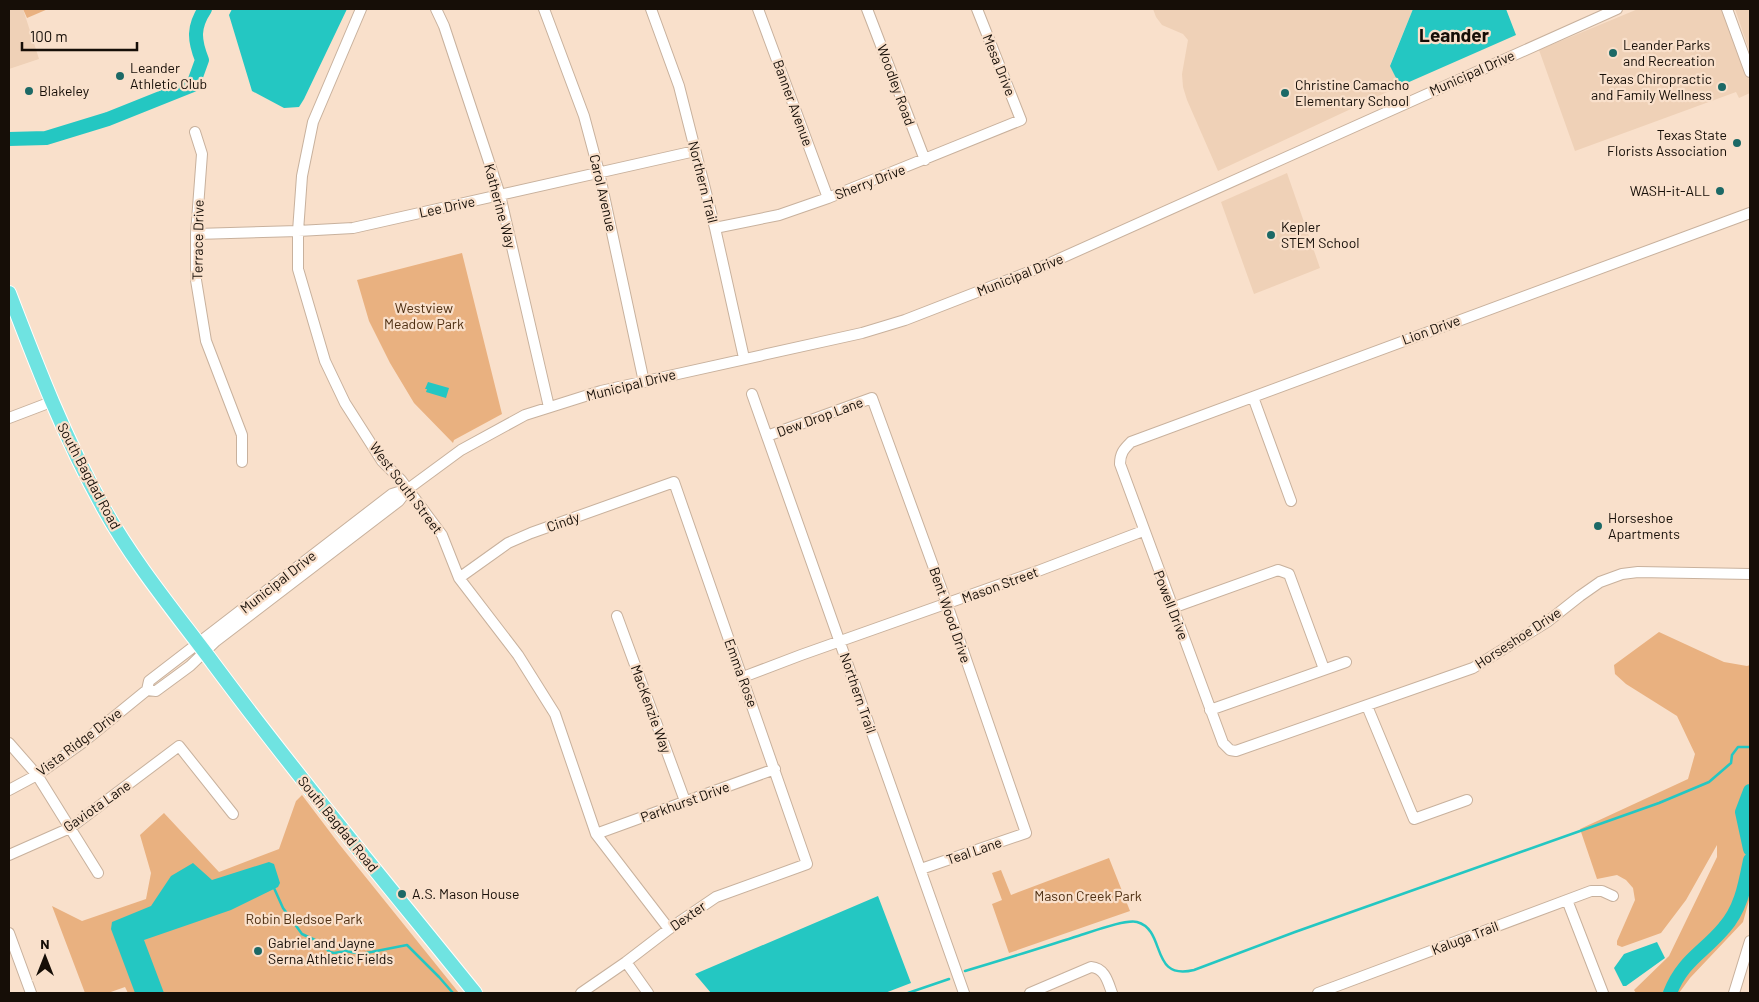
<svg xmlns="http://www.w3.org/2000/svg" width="1759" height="1002" font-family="Barlow,sans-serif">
<rect width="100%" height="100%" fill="#f9e0cb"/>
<path fill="#efd1b7" d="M 9,9 L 23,9 L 39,59 L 9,69 Z
M 1153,9 L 1413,9 L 1390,65 L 1400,86 L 1218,171 L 1187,100 L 1183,87 L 1182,74 L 1188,40 L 1183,34 L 1162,25 L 1156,17 Z
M 1638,9 L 1722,9 L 1750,82 L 1750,93 L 1739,98 L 1736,92 L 1575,151 L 1539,50 Z
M 1735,9 L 1750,9 L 1750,53 Z
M 1287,173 L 1320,268 L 1254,294 L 1221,202 Z"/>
<path fill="#e9b180" d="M 23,9 L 48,9 L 27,18 Z
M 462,253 L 502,414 L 454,440 L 453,443 L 414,403 L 390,363 L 369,321 L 357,280 Z
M 1659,632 L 1724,662 L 1747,666 L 1750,665 L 1750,897 L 1743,922 L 1690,978 L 1679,993 L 1636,993 L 1634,990 L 1669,956 L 1717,857 L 1717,845 L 1686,900 L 1661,933 L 1622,947 L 1617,945 L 1617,941 L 1635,900 L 1633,888 L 1626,880 L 1617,875 L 1597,879 L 1580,829 L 1688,779 L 1695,754 L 1677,716 L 1626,684 L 1615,674 L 1614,665 Z
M 302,795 L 339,844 L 459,993 L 128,993 L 125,987 L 108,993 L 85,993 L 52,906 L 82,921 L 146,899 L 151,873 L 140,835 L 164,813 L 219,872 L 279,849 L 296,801 Z
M 1109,858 L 1130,911 L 1009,953 L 992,904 L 1002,900 L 992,873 L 1001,870 L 1011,895 Z"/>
<path fill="#24c7c2" d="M 232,9 L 347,9 L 304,99 L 299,107 L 284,108 L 252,91 L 229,15 Z
M 1413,9 L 1506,9 L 1516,35 L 1400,86 L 1390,66 Z
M 428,382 L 449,388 L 446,398 L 426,392 L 427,389 L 425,389 Z
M 269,862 L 274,864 L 280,883 L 278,887 L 231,910 L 144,940 L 164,993 L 135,993 L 111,929 L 112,922 L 151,906 L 171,876 L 193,863 L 212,880 Z
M 878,896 L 911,983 L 885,993 L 711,993 L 695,974 Z
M 1657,942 L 1665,958 L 1626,986 L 1623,986 L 1614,968 L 1624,954 Z"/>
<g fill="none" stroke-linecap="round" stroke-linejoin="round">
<path stroke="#24c7c2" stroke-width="2.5" d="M 274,888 L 283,908 L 302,934 L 315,940 L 330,952 L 334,953 L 346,951 L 361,954 L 407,945 L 439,977 L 453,993
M 965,971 C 1003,960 1040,948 1078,936 C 1091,932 1125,919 1137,922 C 1167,930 1149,981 1194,970 L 1295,932 L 1659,803 L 1709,782 L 1731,763 L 1732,755 L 1738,747 L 1750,747
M 908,993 L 949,979"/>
<path stroke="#24c7c2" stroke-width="14" d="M 9,139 L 46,138 L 108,119 L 193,85 L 202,60 C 194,40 193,27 205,9
M 1750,791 L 1742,812 L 1750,849
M 1670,993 C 1683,960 1703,953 1724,928 C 1741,909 1745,885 1750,860"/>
<g stroke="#c8b19d" stroke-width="12">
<path id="minor" d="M 361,9 L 313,122 L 302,176 L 298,231 L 298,269 L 325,361 L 345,403 L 382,461 L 401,480 L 442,535 L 459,578 L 518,655 L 555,714 L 596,834 L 669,929
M 436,9 L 444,26 L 500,195 L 549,407
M 544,9 L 584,116 L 599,172 L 644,382
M 651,9 L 679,86 L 715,228 L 744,358
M 758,9 L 828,198
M 867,9 L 925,160
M 1727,9 L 1750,72
M 195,132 L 202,154 L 196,234 L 196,280 L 206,341 L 242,435 L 242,462
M 1750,213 L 1131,442 C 1124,449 1120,453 1120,464 L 1223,743 L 1230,750 L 1236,751 L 1473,668 L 1547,622 L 1580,596 L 1600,582 L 1622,574 L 1638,572 L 1750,574
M 715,228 L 779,215 L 828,198 L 1021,120 L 977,9
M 196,234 L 298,231 L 353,228 L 695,151
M 752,394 L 964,993
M 1253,397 L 1291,501
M 9,418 L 51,402
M 767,436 L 872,398 L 947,604 L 1026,833 L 921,869
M 459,578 L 508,543 L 531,533 L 674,482 L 807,864 L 716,897 L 669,929 L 626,962 L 581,993
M 1172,608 L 1278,570 L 1289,574 L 1324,669
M 617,616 L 685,801
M 743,677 L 801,655 L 1038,571 L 1143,531
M 147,690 L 156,691 L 190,666 L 216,641 L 399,501 L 408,489 L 461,450 L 525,415 L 601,391 L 862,333 L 905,320 L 1039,268 L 1617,9
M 1367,706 L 1414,819 L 1467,800
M 1210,710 L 1346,662
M 9,743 L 37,775 L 98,873
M 9,790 L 37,775 L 82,743 L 147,690 L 149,681 L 392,494 L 408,489
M 596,834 L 775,769
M 9,855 L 70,828 L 179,746 L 233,814
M 1567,900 L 1603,993
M 9,933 L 31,993
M 626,962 L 648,993
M 1030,993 L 1091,967 C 1105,968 1108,982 1112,993
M 1318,993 L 1591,891 L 1602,891 L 1613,896
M 1734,993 L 1750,941"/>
</g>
<g stroke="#fff" stroke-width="16">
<path id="major" d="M 9,293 C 37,366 65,439 103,507 C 134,563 175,612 213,663 C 297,776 387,884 475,993"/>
</g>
<use href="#minor" stroke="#fff" stroke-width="10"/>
<use href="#major" stroke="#6fe3e1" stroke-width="14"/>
</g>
<g fill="#1c6966" stroke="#f9e0cb" stroke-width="2">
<circle cx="1613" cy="53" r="5"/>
<circle cx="120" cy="76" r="5"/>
<circle cx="1722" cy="87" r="5"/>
<circle cx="29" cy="91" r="5"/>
<circle cx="1285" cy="93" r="5"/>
<circle cx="1737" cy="143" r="5"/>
<circle cx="1720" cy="191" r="5"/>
<circle cx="1271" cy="235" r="5"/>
<circle cx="1598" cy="526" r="5"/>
<circle cx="402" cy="894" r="5"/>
<circle cx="258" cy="951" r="5"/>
</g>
<g text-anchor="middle" stroke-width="4.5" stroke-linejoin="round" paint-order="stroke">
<g font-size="14" fill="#160e07" stroke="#f9e0cb" text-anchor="start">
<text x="1623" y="50">Leander Parks<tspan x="1623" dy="16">and Recreation</tspan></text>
<text x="130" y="73">Leander<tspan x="130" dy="16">Athletic Club</tspan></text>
<text x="1712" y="84" text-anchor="end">Texas Chiropractic<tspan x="1712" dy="16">and Family Wellness</tspan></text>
<text x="1295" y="90">Christine Camacho<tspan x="1295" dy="16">Elementary School</tspan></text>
<text x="39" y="96">Blakeley</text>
<text x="1727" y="140" text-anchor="end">Texas State<tspan x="1727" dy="16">Florists Association</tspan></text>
<text x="1710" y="196" text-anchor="end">WASH-it-ALL</text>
<text x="1281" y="232">Kepler<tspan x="1281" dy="16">STEM School</tspan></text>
<text x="1608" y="523">Horseshoe<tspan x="1608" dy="16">Apartments</tspan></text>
<text x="412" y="899">A.S. Mason House</text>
<text x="268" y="948">Gabriel and Jayne<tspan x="268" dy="16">Serna Athletic Fields</tspan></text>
</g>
<g font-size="14" fill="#160e07" stroke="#f9e0cb">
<text transform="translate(999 65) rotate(68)" y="5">Mesa Drive</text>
<text transform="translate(1472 73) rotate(-24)" y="5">Municipal Drive</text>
<text transform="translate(896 85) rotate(70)" y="5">Woodley Road</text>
<text transform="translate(793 103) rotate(70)" y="5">Banner Avenue</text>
<text transform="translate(703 182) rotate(76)" y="5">Northern Trail</text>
<text transform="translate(870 182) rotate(-21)" y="5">Sherry Drive</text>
<text transform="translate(603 193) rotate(77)" y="5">Carol Avenue</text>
<text transform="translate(500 206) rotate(75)" y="5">Katherine Way</text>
<text transform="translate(447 207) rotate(-12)" y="5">Lee Drive</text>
<text transform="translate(198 240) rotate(-89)" y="5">Terrace Drive</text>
<text transform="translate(1020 275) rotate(-22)" y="5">Municipal Drive</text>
<text transform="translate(1431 330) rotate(-20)" y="5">Lion Drive</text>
<text transform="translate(631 385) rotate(-14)" y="5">Municipal Drive</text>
<text transform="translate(820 417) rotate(-20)" y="5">Dew Drop Lane</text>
<text transform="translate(89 476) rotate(62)" y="5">South Bagdad Road</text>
<text transform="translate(406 488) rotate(53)" y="5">West South Street</text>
<text transform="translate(563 522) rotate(-19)" y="5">Cindy</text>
<text transform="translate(278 582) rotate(-38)" y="5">Municipal Drive</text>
<text transform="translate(1000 585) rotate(-20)" y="5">Mason Street</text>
<text transform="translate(1171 605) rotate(69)" y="5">Powell Drive</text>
<text transform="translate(950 615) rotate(71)" y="5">Bent Wood Drive</text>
<text transform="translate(1518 638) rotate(-33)" y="5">Horseshoe Drive</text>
<text transform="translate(741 673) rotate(70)" y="5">Emma Rose</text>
<text transform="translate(858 693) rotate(71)" y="5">Northern Trail</text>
<text transform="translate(651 709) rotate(70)" y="5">MacKenzie Way</text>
<text transform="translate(79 742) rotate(-37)" y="5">Vista Ridge Drive</text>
<text transform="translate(685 802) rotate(-20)" y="5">Parkhurst Drive</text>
<text transform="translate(97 806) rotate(-35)" y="5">Gaviota Lane</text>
<text transform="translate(338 824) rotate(51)" y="5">South Bagdad Road</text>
<text transform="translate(974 851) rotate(-19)" y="5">Teal Lane</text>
<text transform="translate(688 916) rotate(-35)" y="5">Dexter</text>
<text transform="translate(1465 938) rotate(-21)" y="5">Kaluga Trail</text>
</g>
<g font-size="14" fill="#4e2f12" stroke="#f9e0cb">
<text x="424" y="313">Westview<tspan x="424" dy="16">Meadow Park</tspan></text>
<text x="1088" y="901">Mason Creek Park</text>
<text x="304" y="924">Robin Bledsoe Park</text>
</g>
<g font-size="19" font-weight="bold" fill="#160e07" stroke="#f9e0cb">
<text x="1454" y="42">Leander</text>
</g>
</g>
<rect width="1759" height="1002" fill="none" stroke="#160e07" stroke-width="20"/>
<g transform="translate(45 957)" stroke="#f9e0cb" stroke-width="4" paint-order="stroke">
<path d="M0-4L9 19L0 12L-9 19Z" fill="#160e07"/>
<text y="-8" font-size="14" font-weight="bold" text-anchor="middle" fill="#160e07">N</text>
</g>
<path d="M22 42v8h115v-8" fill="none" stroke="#160e07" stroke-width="2.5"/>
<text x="30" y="42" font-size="15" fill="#160e07" stroke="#f9e0cb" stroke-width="4" paint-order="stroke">100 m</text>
</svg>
